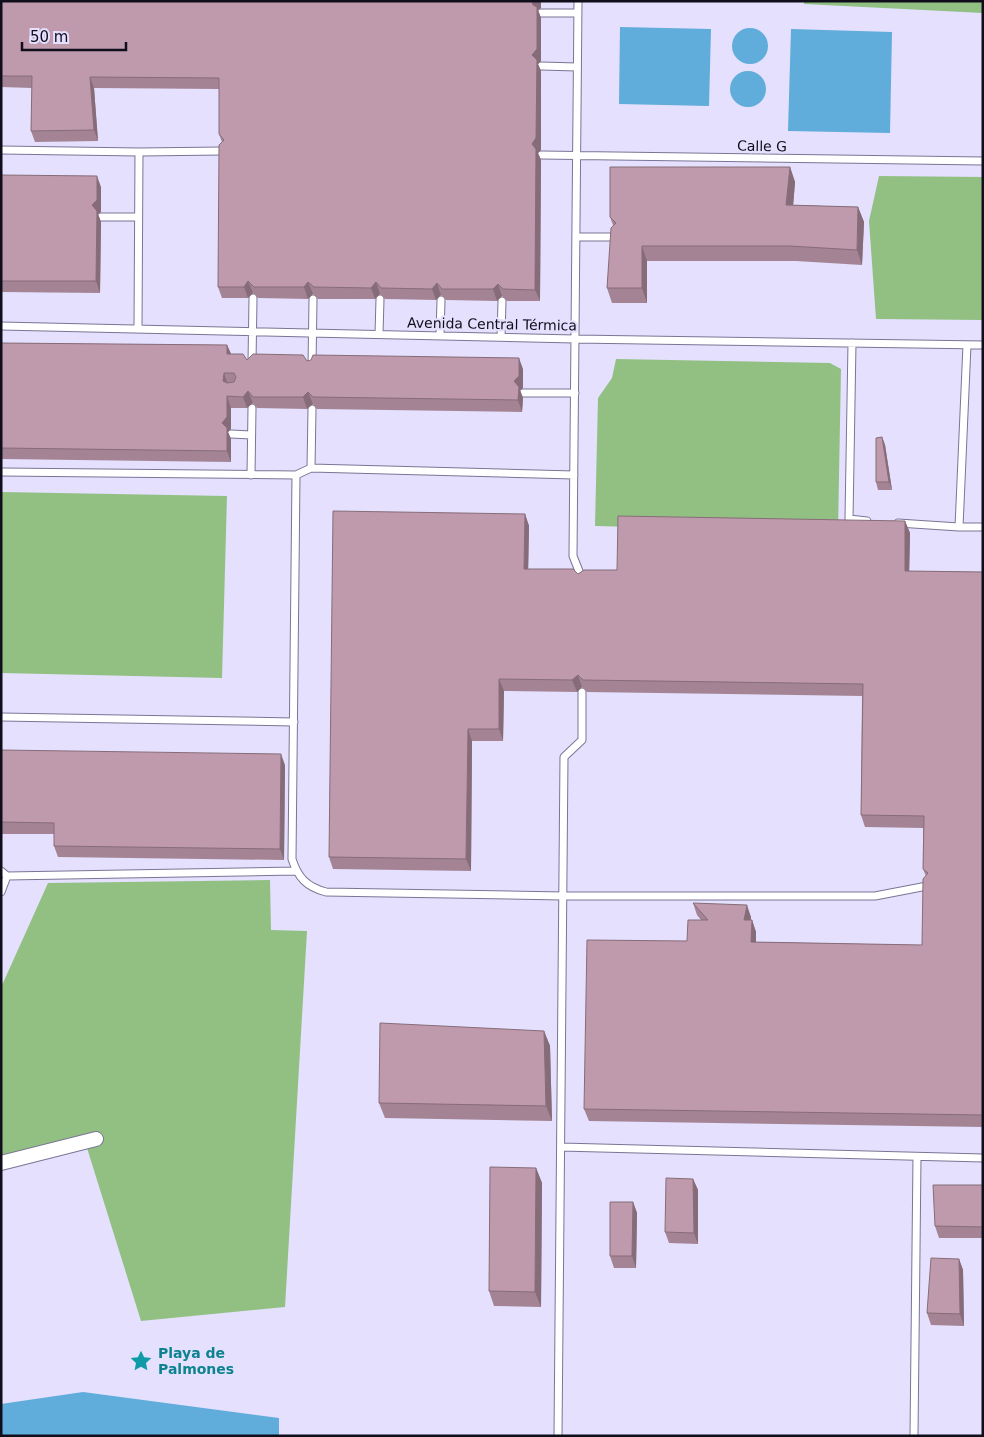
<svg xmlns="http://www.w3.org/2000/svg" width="984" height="1437" font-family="'DejaVu Sans',sans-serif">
<rect width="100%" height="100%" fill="#e4e0fe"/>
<path fill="#92c082" d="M 804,1 L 983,1 L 983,13 L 804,4 Z
M 879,176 L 983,177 L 983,320 L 876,319 L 869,221 Z
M 616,359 L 830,363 L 841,369 L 838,532 L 595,526 L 598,398 L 612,378 Z
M 1,492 L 227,496 L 222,678 L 1,673 Z
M 270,880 L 271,930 L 307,931 L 285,1307 L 141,1321 L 87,1148 L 1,1167 L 1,984 L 3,983 L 48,883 Z"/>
<path fill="#60acda" d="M 620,27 L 711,29 L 709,106 L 619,104 Z
M732 46a18 18 0 1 1 36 0a18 18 0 1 1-36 0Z
M 791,29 L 892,32 L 890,133 L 788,131 Z
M730 89a18 18 0 1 1 36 0a18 18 0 1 1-36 0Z
M 83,1392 L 279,1418 L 279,1436 L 1,1436 L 1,1404 Z"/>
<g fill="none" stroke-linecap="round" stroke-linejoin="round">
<g stroke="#797595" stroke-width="9">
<path id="service" d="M 578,1 L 573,556 L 583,581
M 541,13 L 578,13
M 541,66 L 577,67
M 1,150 L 139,152 L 138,328
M 139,152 L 223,151
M 541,155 L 983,161
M 101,217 L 138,217
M 576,237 L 616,237
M 1,326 L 575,339 L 983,345
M 379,334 L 380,299
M 440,335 L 441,300
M 501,337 L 502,301
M 852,343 L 849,519 L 867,521
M 252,363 L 253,298
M 312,366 L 313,299
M 523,393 L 575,393
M 231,434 L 251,435
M 311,468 L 312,409
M 1,472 L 296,475 L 311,468 L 574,475
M 251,475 L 252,408
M 296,475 L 292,859 C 298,878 307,887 326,892 L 563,896 L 875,896 L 927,886
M 898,523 L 959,527 L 967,345
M 959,527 L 983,527
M 1,717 L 294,722
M 1,871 L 7,876 L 1,892
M 7,876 L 296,871
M 561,1147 L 983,1158
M 558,1436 L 564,757 L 582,740 L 582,692
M 914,1436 L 917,1157"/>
</g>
<g stroke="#797595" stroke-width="16">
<path id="minor" d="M 1,1163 L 96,1139"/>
</g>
<use href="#service" stroke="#fff" stroke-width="7"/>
<use href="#minor" stroke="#fff" stroke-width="14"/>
</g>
<path fill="#a48494" d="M 1,1 L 541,1 L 541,8 L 538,10 L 541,18 L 541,61 L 538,64 L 541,71 L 541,150 L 538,153 L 541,160 L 540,301 L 507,301 L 502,296 L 497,301 L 446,300 L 441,295 L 436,300 L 385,299 L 380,294 L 375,299 L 318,299 L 313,294 L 308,299 L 258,298 L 253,293 L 248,298 L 222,298 L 218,287 L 222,142 L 219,134 L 219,89 L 94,88 L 98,141 L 35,142 L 31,131 L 32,88 L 1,87 Z
M 790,167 L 795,182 L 793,205 L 858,207 L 864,222 L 862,265 L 796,261 L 647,261 L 647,303 L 612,303 L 607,288 L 613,225 L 610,217 Z
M 1,175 L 101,187 L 101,212 L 98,214 L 101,222 L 100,293 L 1,292 Z
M 1,343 L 227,345 L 231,354 L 247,360 L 307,361 L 523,369 L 523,388 L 520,390 L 523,398 L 522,412 L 317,409 L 313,404 L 307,409 L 257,408 L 253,403 L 247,408 L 231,408 L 231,429 L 228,432 L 231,439 L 231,462 L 1,459 Z
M 882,437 L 885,445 L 892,490 L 878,490 L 876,482 Z
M 525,514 L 529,526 L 528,569 L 578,574 L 617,570 L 905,521 L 910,533 L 909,571 L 983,572 L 983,1127 L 589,1121 L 584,1109 L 701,920 L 697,915 L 693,903 L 751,917 L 751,920 L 752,920 L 756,932 L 756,942 L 922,945 L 926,876 L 923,869 L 923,828 L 865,827 L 861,815 L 862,696 L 587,692 L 582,687 L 577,692 L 504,691 L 503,741 L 472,741 L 471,871 L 333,869 L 329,857 Z
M 1,750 L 285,765 L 284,860 L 58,857 L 54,846 L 54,834 L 1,834 Z
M 544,1031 L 550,1046 L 552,1121 L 385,1118 L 379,1103 Z
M 536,1168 L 542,1183 L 541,1307 L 494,1306 L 489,1291 Z
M 693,1179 L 698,1190 L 698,1244 L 669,1243 L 665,1232 Z
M 983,1185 L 983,1238 L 939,1238 L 935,1226 Z
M 633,1202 L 637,1213 L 636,1268 L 614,1268 L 610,1256 Z
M 959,1259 L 963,1270 L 964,1326 L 931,1325 L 927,1313 Z"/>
<path fill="#866c78" d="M 532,1 L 541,1 L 541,8 L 538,10 L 541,18 L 541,61 L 538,64 L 541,71 L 541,150 L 538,153 L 541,160 L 540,301 L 535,290 L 532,144 L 532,55 L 536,13 Z
M 90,77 L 94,88 L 98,141 L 94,130 Z
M 790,167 L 795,182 L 792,220 L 786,205 Z
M 97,176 L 101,187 L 101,212 L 98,214 L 101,222 L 100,293 L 96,281 L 92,205 Z
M 858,207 L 864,222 L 862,265 L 857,250 Z
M 642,246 L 647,261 L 647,303 L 642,288 Z
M 248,281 L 253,293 L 248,298 L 244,287 Z
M 308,282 L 313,294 L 308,299 L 304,287 Z
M 376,282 L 380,294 L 375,299 L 371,288 Z
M 437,283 L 441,295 L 436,300 L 432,289 Z
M 498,284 L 502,296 L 497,301 L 493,289 Z
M 227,345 L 232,356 L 227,354 Z
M 519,358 L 523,369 L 523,388 L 520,390 L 523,398 L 522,412 L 518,400 L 514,381 Z
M 224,373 L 228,385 L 223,381 Z
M 248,391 L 253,403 L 247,408 L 243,397 Z
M 308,392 L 313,404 L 307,409 L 303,397 Z
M 227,396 L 231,408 L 231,429 L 228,432 L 231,439 L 231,462 L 227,451 L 222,423 Z
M 882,437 L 885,445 L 892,490 L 889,482 Z
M 525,514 L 529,526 L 528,581 L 524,569 Z
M 905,521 L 910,533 L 909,583 L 905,571 Z
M 578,675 L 582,687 L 577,692 L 572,680 Z
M 499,679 L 504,691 L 503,741 L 499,729 Z
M 468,729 L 472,741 L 471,871 L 466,859 Z
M 281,754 L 285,765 L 284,860 L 280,849 Z
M 747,905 L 751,917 L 748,932 L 744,920 Z
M 752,920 L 756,932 L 756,954 L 751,942 Z
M 544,1031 L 550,1046 L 552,1121 L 546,1106 Z
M 536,1168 L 542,1183 L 541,1307 L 535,1292 Z
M 693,1179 L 698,1190 L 698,1244 L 694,1233 Z
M 633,1202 L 637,1213 L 636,1268 L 632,1256 Z
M 959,1259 L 963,1270 L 964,1326 L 960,1314 Z"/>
<path fill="#bf9aac" stroke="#866c78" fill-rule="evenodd" d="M 1,1 L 532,1 L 533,5 L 537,7 L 537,49 L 532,55 L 537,60 L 536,138 L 532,144 L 536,149 L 535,290 L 503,289 L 498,284 L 493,289 L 442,289 L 437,283 L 432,289 L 381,288 L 376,282 L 371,288 L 314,287 L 308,282 L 304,287 L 254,287 L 248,281 L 244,287 L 218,287 L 219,145 L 224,140 L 219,134 L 219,78 L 90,77 L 94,130 L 31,131 L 32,76 L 1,76 Z
M 610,167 L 790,167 L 786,205 L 858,207 L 857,250 L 790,246 L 642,246 L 642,288 L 607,288 L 611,228 L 616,223 L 610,217 Z
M 1,175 L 97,176 L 97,200 L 92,205 L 97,211 L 96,281 L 1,281 Z
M 1,343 L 227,345 L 227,354 L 243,354 L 247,360 L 253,354 L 303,355 L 307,361 L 311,360 L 313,355 L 519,358 L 519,376 L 514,381 L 519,387 L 518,400 L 313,397 L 308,392 L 303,397 L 253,397 L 248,391 L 243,397 L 227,396 L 227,417 L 222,423 L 227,428 L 227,451 L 1,448 ZM 224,373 L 234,373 L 236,377 L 234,382 L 227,383 L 223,381 Z
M 882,437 L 889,482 L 876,482 L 876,438 Z
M 333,511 L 525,514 L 524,569 L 573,569 L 578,574 L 584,570 L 617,570 L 618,516 L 905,521 L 905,571 L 983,572 L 983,1115 L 584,1109 L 587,940 L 687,941 L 688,920 L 708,920 L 693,903 L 747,905 L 744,920 L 752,920 L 751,942 L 922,945 L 923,879 L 928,873 L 923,869 L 924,816 L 861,815 L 863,684 L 583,680 L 578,675 L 572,680 L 499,679 L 499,729 L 468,729 L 466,859 L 329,857 Z
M 1,750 L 281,754 L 280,849 L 54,846 L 54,823 L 1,822 Z
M 380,1023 L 544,1031 L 546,1106 L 379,1103 Z
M 490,1167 L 536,1168 L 535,1292 L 489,1291 Z
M 666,1178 L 693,1179 L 694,1233 L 665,1232 Z
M 933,1185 L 983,1185 L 983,1227 L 935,1226 Z
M 610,1202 L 633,1202 L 632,1256 L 610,1256 Z
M 931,1258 L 959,1259 L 960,1314 L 927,1313 Z"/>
<defs>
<g id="sight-bare" transform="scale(1.725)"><path d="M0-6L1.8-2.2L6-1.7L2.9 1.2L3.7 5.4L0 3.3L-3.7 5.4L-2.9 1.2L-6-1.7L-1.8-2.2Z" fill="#0f9aa8" stroke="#e4e0fe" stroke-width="2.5" paint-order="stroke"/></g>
</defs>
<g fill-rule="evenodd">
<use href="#sight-bare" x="141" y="1361"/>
</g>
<g text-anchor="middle" stroke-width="4.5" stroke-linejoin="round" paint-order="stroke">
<g font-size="14" fill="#100e1a" stroke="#e4e0fe">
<text transform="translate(762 146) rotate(1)" y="5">Calle G</text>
<text transform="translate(492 324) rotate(1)" y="5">Avenida Central Térmica</text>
</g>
<g font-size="14" font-weight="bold" fill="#0d838f" stroke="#e4e0fe" text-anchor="start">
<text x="158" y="1358">Playa de<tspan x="158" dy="16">Palmones</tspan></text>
</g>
</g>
<rect width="984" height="1437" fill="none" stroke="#100e1a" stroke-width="5"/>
<path d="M22 42v8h104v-8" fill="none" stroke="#100e1a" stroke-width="2.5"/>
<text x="30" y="42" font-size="15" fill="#100e1a" stroke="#e4e0fe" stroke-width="4" paint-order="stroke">50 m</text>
</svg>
